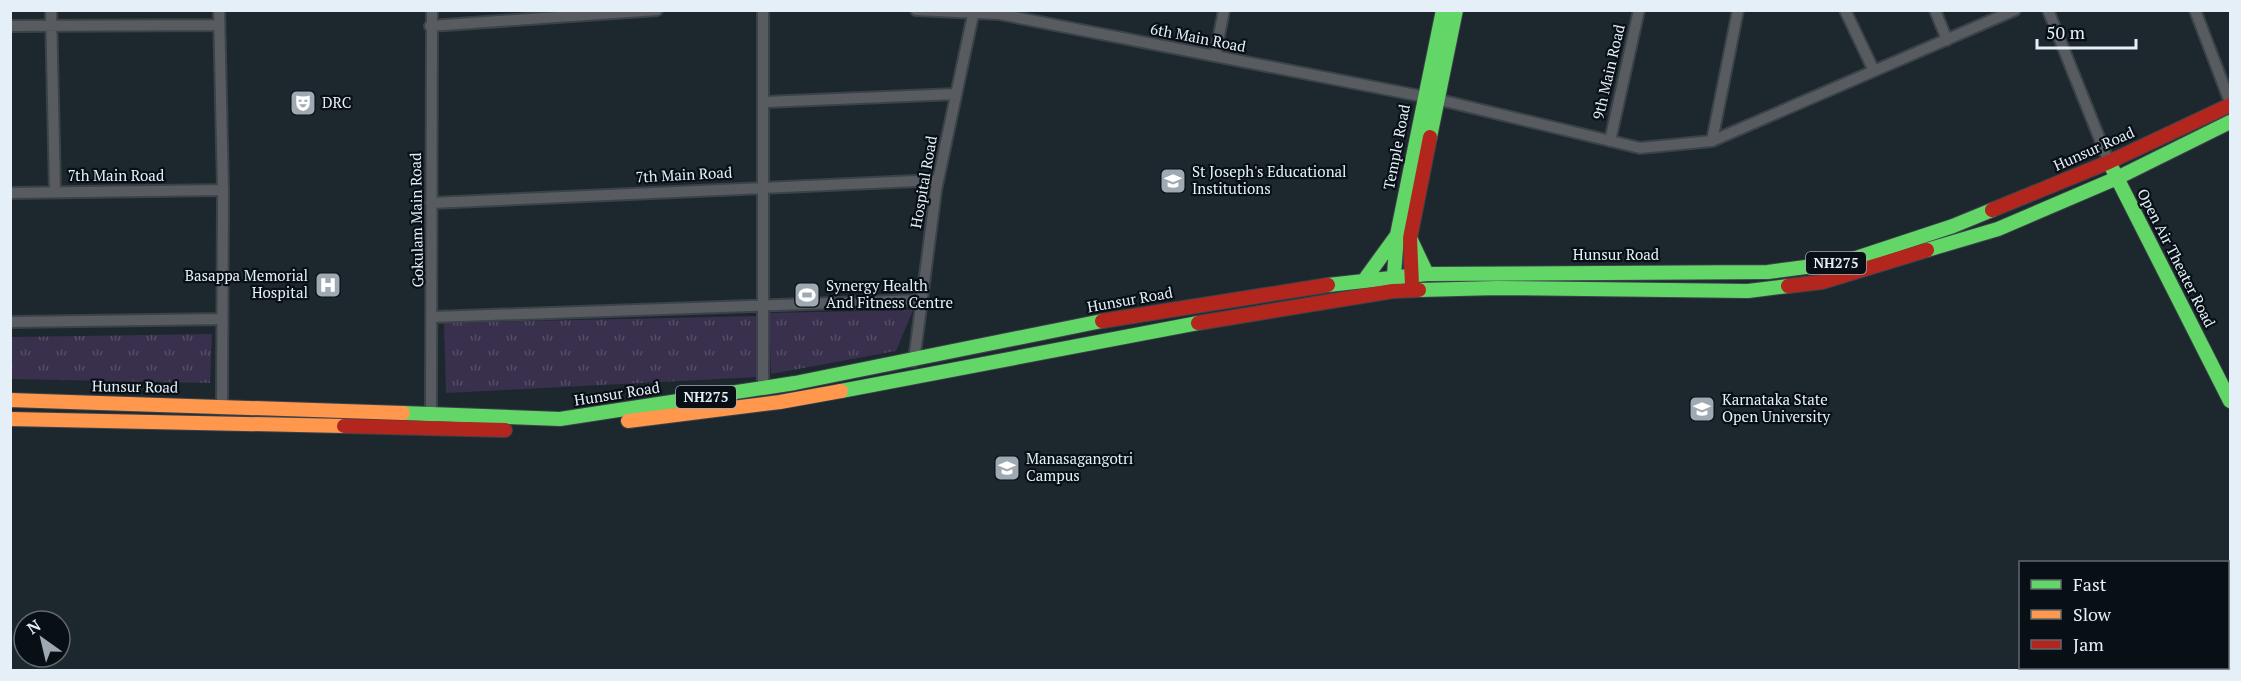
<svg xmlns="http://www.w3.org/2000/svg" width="2241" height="681" font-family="'PT Serif',serif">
<defs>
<pattern id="grass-tufts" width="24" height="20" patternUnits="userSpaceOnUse" patternTransform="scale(1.5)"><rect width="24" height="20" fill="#38304c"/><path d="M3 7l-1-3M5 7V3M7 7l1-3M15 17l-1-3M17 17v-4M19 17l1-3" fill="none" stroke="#554e67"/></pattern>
</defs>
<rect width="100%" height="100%" fill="#1d272e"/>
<path fill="url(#grass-tufts)" d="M 913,310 L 896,351 L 771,374 L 769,313 Z
M 758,316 L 759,377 L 446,393 L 444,323 Z
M 212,334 L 210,383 L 11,379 L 11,337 Z"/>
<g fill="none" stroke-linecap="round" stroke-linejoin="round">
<g stroke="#3b4249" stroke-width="14">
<path id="street" d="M 51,10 L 55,192
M 219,10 L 223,190 L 222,409
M 916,10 L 999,14 L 1436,99 L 1640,148 L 1712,141 L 2015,10
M 1845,10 L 1874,71
M 1935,10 L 1947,40
M 2048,10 L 2109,162
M 2195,10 L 2230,102
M 10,26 L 219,25
M 430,26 L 657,10
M 1215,56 L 1224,10
M 765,102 L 956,94
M 1610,141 L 1639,10
M 1712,141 L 1738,10
M 10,193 L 223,190
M 431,203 L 938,180
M 433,317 L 922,300
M 10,322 L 222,319
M 914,361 L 936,190 L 974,10
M 763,388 L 763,10
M 431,418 L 432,10"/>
</g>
<g stroke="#3b4249" stroke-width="16">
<path id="fast" d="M 1430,137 L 1456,10
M 2112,168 L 2230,401
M 1410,238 L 1427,274
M 1927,250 L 1998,229 L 2117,178 L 2230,122
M 1365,279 L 1397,235
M 1328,285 L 1427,274 L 1768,272 L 1844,262 L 1953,226 L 1992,210
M 1393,288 L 1397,235 L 1443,10
M 1419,290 L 1497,288 L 1748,291 L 1788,286
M 841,391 L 1198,323
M 403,413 L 560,419 L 795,383 L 1102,321"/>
</g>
<g stroke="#3b4249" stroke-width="16">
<path id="slow" d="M 10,400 L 403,413
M 10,419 L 344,426
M 628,421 L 780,402 L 841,391"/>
</g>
<g stroke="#3b4249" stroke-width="16">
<path id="jam" d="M 1992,210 L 2109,162 L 2230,105
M 1412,285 L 1410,238 L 1430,137
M 1788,286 L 1822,282 L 1927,250
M 1102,321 L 1328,285
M 1198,323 L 1393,291 L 1419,290
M 344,426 L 505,430"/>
</g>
<use href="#street" stroke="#585c60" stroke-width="10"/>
<use href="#fast" stroke="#63d668" stroke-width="14"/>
<use href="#slow" stroke="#ff974d" stroke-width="14"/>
<use href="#jam" stroke="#b3261e" stroke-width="14"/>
</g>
<defs>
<g id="theatre-square" transform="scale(1.35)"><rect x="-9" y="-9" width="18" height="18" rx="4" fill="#9ea9b1" stroke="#081016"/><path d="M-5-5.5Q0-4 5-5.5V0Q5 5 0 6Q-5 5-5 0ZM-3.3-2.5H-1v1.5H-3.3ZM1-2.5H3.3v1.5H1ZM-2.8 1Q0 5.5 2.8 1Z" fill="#fff"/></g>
<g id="school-square" transform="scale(1.35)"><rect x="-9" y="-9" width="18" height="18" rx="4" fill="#9ea9b1" stroke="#081016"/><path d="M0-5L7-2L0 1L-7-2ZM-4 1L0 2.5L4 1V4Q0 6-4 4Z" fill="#fff"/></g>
<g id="hospital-square" transform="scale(1.35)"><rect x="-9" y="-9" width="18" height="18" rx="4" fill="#9ea9b1" stroke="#081016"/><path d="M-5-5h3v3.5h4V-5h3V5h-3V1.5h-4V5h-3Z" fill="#fff"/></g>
<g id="stadium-square" transform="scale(1.35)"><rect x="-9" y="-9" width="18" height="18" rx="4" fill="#9ea9b1" stroke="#081016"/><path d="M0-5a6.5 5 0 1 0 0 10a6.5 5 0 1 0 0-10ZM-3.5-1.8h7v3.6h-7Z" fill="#fff"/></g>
<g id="university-square" transform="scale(1.35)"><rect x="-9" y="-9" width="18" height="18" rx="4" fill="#9ea9b1" stroke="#081016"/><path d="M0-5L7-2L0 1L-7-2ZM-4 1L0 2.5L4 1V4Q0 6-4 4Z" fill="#fff"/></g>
</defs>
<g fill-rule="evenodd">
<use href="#theatre-square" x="303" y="103"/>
<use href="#school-square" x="1173" y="181"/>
<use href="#hospital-square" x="328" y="285"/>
<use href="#stadium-square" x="807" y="295"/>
<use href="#university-square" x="1702" y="409"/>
<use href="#university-square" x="1007" y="468"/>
</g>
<g text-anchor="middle" stroke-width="4.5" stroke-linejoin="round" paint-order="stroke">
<g fill="#081016" stroke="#a2acb4" stroke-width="1.5">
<rect x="1806" y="252" width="60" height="22" rx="4.5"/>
<rect x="676" y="386" width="60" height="22" rx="4.5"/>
</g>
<g font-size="14" font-weight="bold" fill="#e4eff8">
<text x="1836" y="268">NH275</text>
<text x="706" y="402">NH275</text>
</g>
<g font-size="15" fill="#e4eff8" stroke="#081016">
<text transform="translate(1198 38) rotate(11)" y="5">6th Main Road</text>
<text transform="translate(1609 72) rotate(-77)" y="5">9th Main Road</text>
<text transform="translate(1397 147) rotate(-79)" y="5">Temple Road</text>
<text transform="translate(2094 149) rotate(-24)" y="5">Hunsur Road</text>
<text transform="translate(684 175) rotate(-3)" y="5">7th Main Road</text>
<text x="116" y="181">7th Main Road</text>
<text transform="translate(924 182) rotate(-80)" y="5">Hospital Road</text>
<text transform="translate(417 220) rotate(-91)" y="5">Gokulam Main Road</text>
<text x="1616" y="260">Hunsur Road</text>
<text transform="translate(2176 258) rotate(63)" y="5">Open Air Theater Road</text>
<text transform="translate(1130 300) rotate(-10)" y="5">Hunsur Road</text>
<text transform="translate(135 387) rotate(1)" y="5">Hunsur Road</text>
<text transform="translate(617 394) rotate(-9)" y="5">Hunsur Road</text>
</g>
<g font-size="15" fill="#e4eff8" stroke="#081016" text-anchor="start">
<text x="322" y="108">DRC</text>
<text x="1192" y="177">St Joseph's Educational<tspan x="1192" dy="17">Institutions</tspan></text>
<text x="308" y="281" text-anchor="end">Basappa Memorial<tspan x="308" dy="17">Hospital</tspan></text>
<text x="826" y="291">Synergy Health<tspan x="826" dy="17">And Fitness Centre</tspan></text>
<text x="1722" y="405">Karnataka State<tspan x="1722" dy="17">Open University</tspan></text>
<text x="1026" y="464">Manasagangotri<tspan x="1026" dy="17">Campus</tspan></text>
</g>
</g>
<rect width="2241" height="681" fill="none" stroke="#e4eff8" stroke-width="24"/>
<rect x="2019" y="561" width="210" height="108" fill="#081016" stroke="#606970" stroke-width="1.5"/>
<rect x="2031" y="580" width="30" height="9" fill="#63d668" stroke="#606970" stroke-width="1.5"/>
<text x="2073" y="591" font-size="18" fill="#e4eff8">Fast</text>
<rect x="2031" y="610" width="30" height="9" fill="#ff974d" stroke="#606970" stroke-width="1.5"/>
<text x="2073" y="621" font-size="18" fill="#e4eff8">Slow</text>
<rect x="2031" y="640" width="30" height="9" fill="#b3261e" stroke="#606970" stroke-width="1.5"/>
<text x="2073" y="651" font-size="18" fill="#e4eff8">Jam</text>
<g transform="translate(42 639) rotate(326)"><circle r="28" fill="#081016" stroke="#606970" stroke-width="1.5"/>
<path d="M0-4.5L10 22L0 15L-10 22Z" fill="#9ea9b1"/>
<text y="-9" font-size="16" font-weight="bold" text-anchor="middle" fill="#e4eff8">N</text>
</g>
<path d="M2037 39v9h99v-9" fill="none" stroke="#e4eff8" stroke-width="3"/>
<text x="2046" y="39" font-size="18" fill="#e4eff8" stroke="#081016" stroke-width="4.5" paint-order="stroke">50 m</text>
</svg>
